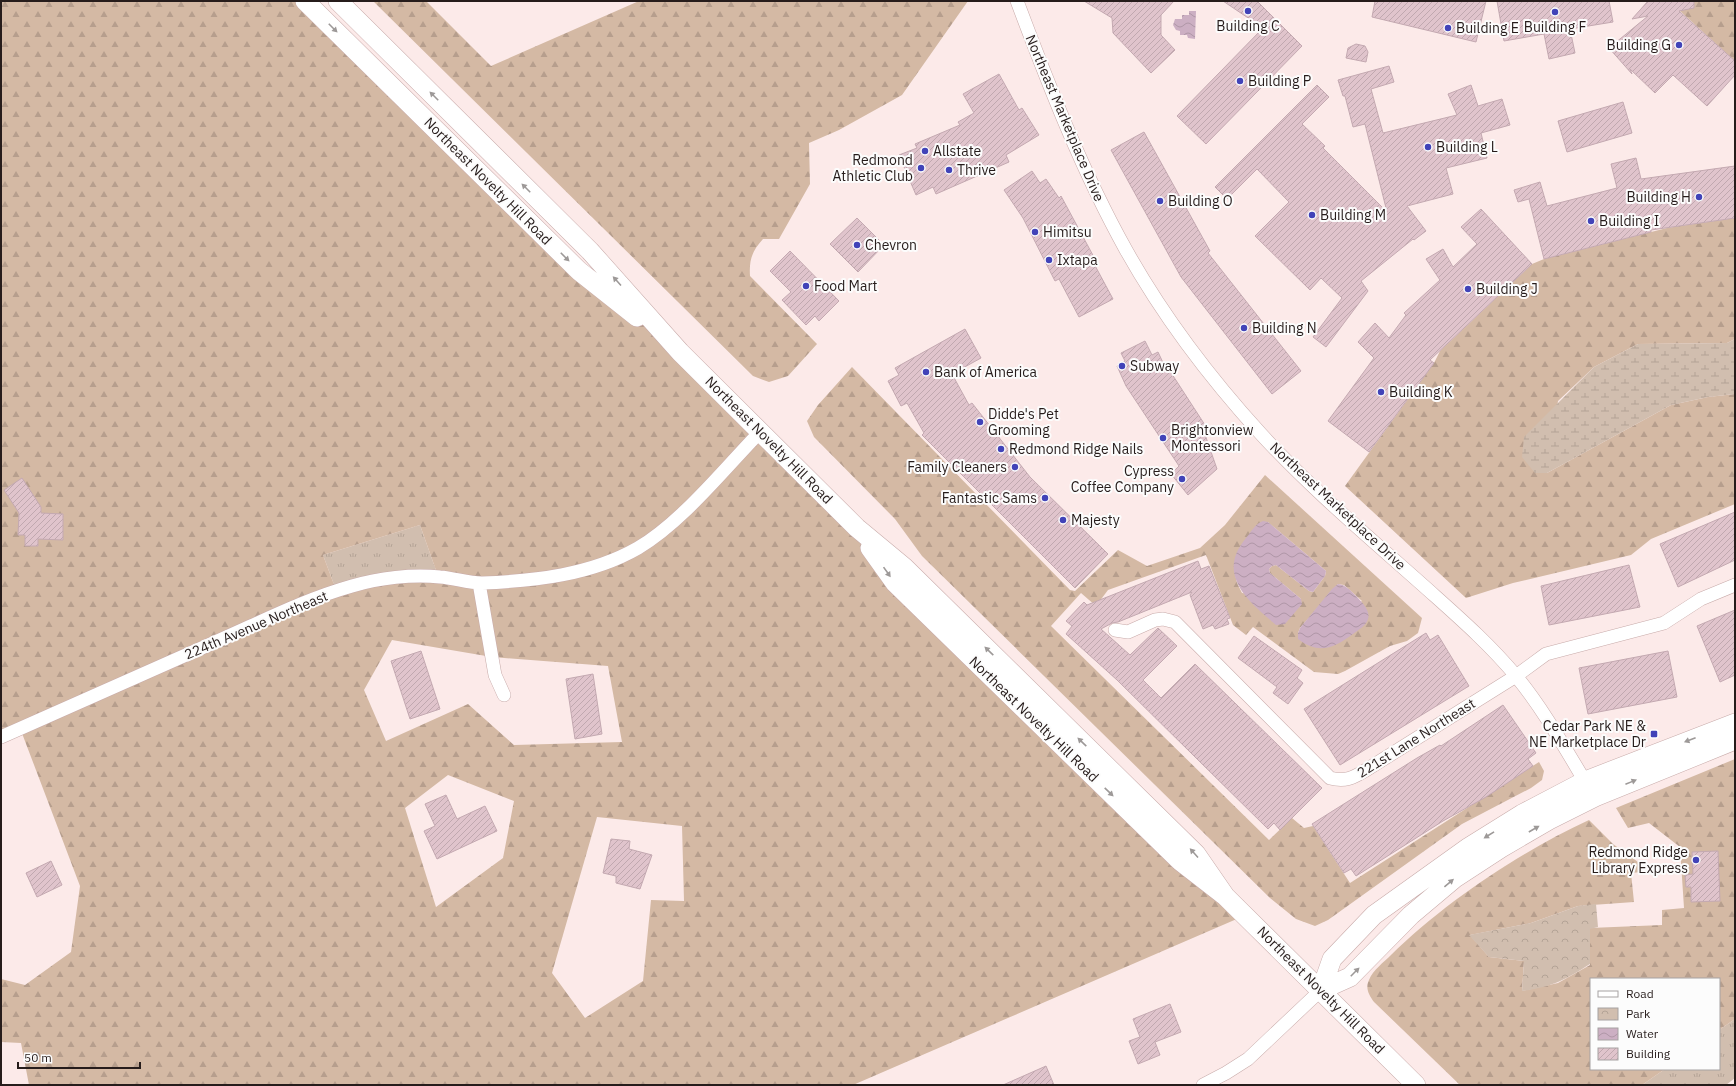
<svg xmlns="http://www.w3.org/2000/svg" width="1736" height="1086" font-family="'IBM Plex Sans',sans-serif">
<defs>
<pattern id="grass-tufts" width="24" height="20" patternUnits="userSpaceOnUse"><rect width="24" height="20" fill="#d1beaf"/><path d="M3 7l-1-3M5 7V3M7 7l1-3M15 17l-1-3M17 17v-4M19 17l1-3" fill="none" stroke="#b3a396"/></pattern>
<pattern id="forest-firs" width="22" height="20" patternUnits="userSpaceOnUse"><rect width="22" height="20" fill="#d4b9a4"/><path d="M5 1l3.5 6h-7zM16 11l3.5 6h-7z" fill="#b69e8d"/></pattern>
<pattern id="wetland-marsh" width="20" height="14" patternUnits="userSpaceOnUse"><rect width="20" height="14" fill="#d1beaf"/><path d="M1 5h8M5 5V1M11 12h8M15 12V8" fill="none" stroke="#b3a396"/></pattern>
<pattern id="park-crowns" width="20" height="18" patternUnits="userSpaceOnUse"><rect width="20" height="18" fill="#d1beaf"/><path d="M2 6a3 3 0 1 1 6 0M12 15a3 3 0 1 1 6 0" fill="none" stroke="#b3a396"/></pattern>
<pattern id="water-waves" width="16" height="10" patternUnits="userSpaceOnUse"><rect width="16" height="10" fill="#ccafc3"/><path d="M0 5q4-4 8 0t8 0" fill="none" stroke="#af96a7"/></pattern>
<pattern id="building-hatch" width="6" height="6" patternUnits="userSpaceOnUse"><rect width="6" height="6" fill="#e0c4cc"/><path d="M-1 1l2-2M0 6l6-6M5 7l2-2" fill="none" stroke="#c0a8af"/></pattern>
</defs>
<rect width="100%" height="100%" fill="#fceae9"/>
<path fill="url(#grass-tufts)" d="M 420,525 L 438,576 L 336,590 L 323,555 Z
M 1735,1019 L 1735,1078 L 1726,1085 L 1642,1085 L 1665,1069 L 1719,1069 L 1719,1030 Z"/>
<path fill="url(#forest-firs)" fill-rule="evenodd" d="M 1,1 L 305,1 L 579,271 L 680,352 L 1246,915 L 853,1085 L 29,1085 L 21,1043 L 1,1042 L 1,979 L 25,985 L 71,952 L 80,886 L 20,728 L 1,737 ZM 420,525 L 438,576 L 336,590 L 323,555 ZM 392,640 L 492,657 L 608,666 L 622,742 L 514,745 L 468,704 L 386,741 L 364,690 ZM 448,775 L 514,801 L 503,858 L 436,907 L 405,808 ZM 597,817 L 682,826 L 684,901 L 651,900 L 643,981 L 585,1018 L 552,973 Z
M 373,1 L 426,1 L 491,66 L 639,1 L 968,1 L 902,95 L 839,130 L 809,143 L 810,184 L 779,239 L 763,239 C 752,251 749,260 750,276 L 817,344 L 788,376 L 769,382 L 753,376 Z
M 1669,1 L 1735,1 L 1735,61 Z
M 1735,218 L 1735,339 L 1727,343 L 1638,344 L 1594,367 L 1558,401 L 1547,473 L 1671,405 L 1708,397 L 1735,394 L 1735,504 L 1651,539 L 1631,555 L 1513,583 L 1466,598 L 1345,486 L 1434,363 L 1440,351 L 1532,264 L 1544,259 L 1667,228 Z
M 852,367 L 1070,590 L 1075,591 L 1118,550 L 1147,566 L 1200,548 L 1225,525 L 1265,475 L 1422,618 L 1418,633 L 1407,641 L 1390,646 L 1345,671 L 1338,674 L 1314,672 L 1253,627 L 1246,635 L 1233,625 L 1206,555 L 1108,590 L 1096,606 L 1081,593 L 1051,626 L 1269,840 L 1292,818 L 1304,828 L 1313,826 L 1350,883 L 1539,762 L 1544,771 L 1542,780 L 1531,788 L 1462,824 L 1328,920 L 1315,926 L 1296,919 L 1270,898 L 922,556 L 895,519 L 814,437 L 807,421 L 818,405 ZM 1268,522 L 1326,571 L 1325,576 L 1313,592 L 1309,591 L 1276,565 L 1272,566 L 1269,569 L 1270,573 L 1301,599 L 1242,593 L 1237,583 L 1234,569 ZM 1338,584 L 1344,585 L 1362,601 L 1298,639 L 1298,633 L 1300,628 Z
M 1735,759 L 1735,1019 L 1719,1030 L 1719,979 L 1591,979 L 1591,1069 L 1665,1069 L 1642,1085 L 1460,1085 L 1374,1002 C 1369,995 1365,988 1369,980 C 1373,970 1384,962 1391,955 C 1445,902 1520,852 1589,820 L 1613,844 L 1638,862 L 1642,872 L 1631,873 L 1634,902 L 1578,906 L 1531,923 L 1470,935 L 1489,957 L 1524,961 L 1522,991 L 1558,983 L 1590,965 L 1590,928 L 1662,925 L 1662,910 L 1684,908 L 1680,847 L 1649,823 L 1628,828 L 1616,808 Z"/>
<path fill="url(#wetland-marsh)" d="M 1735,339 L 1735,394 L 1708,397 L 1671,405 L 1547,473 L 1535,473 L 1522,457 L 1524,437 L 1594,367 L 1638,344 L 1727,343 Z"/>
<path fill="url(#park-crowns)" d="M 1596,904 L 1598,927 L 1590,929 L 1590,964 C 1565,980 1552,987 1522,991 L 1524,961 L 1489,957 L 1469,935 L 1531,923 L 1578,906 Z"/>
<path fill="url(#water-waves)" d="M 1189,11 L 1196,11 L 1195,39 L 1188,38 L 1187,35 L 1180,35 L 1180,31 L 1176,30 L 1173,25 L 1175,19 L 1182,19 L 1182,15 L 1189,15 Z
M 1263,521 L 1268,522 L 1326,571 L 1325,576 L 1313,592 L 1309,591 L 1276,565 L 1272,566 L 1269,569 L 1270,573 L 1301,599 L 1302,604 L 1285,624 L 1276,625 C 1249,602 1215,575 1246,538 C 1251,532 1255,524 1263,521 Z
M 1338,584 C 1346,585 1350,590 1356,596 C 1361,601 1371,611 1368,619 C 1366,626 1358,630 1353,634 C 1334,648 1319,655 1298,639 L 1298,633 L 1300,628 L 1332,589 Z"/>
<path fill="url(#building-hatch)" stroke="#c4a9b1" d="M 1084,1 L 1174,1 L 1161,15 L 1161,35 L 1175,50 L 1151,73 L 1113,33 L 1112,18 Z
M 1223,1 L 1257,1 L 1302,46 L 1206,144 L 1177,116 L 1263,28 Z
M 1375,1 L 1486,1 L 1476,42 L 1372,17 Z
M 1497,1 L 1609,1 L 1613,22 L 1570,29 L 1575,53 L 1549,59 L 1544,34 L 1504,41 Z
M 1648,1 L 1694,1 L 1694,8 L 1679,11 L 1735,61 L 1735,75 L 1707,106 L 1673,75 L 1655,93 L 1630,69 L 1632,74 L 1609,48 L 1648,16 L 1632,19 Z
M 1356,44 L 1365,46 L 1368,52 L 1366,62 L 1346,58 L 1348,48 Z
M 1389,66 L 1394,82 L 1371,89 L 1383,133 L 1457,115 L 1448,94 L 1471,85 L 1478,106 L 1502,99 L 1510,125 L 1481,133 L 1487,158 L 1446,168 L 1453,194 L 1407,206 L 1426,231 L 1414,240 L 1413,239 L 1361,281 L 1368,291 L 1326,347 L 1313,337 L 1342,298 L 1321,278 L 1310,290 L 1255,236 L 1289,202 L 1257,169 L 1227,199 L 1215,187 L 1317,85 L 1329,97 L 1302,124 L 1325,146 L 1323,148 L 1387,212 L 1365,124 L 1353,127 L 1345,96 L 1343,96 L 1338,80 Z
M 999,74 L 1019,110 L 1022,108 L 1039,135 L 1006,155 L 1009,162 L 936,194 L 933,187 L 916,195 L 899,155 L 917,148 L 915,144 L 960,125 L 958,122 L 974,113 L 963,94 Z
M 1623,102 L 1632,133 L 1567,152 L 1558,121 Z
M 1144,132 L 1210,251 L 1208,253 L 1301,371 L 1272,394 L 1181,277 L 1111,150 Z
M 1636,158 L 1641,179 L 1735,166 L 1735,218 L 1651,230 L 1651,232 L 1544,259 L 1529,199 L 1518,202 L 1514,190 L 1540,182 L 1547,206 L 1617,188 L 1611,164 Z
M 1032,171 L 1040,183 L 1046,179 L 1059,198 L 1061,196 L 1095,259 L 1092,260 L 1113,299 L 1079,317 L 1059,279 L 1055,281 L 1023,218 L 1004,190 Z
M 1481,209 L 1532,264 L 1430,360 L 1434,363 L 1369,452 L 1328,421 L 1374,358 L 1358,342 L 1375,323 L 1389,338 L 1406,315 L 1404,313 L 1440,280 L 1426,259 L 1443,249 L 1453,267 L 1477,244 L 1461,227 Z
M 857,218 L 884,245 L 858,272 L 830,244 Z
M 790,251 L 839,301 L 819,321 L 815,316 L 806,325 L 782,300 L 791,292 L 770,271 Z
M 965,329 L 981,358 L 952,374 L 969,405 L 972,403 L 1030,477 L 1108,554 L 1075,588 L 922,435 L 924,433 L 907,403 L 901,406 L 888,381 L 899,375 L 895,368 Z
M 1145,341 L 1152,355 L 1158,352 L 1166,369 L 1168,368 L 1205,425 L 1202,426 L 1217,469 L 1188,495 L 1171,474 L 1179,466 L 1126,386 L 1117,366 L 1125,361 L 1121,353 Z
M 22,478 L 41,507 L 41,513 L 63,514 L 63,540 L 38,539 L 38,546 L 25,546 L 25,535 L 18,535 L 19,513 L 4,490 Z
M 1735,512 L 1735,560 L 1678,587 L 1660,544 Z
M 1198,561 L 1201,569 L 1209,566 L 1230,618 L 1227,619 L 1229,624 L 1215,629 L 1213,625 L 1203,629 L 1190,595 L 1192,592 L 1118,622 L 1112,623 L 1101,629 L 1130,655 L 1158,628 L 1177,646 L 1143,680 L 1161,698 L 1195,664 L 1322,788 L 1280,830 L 1274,823 L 1268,829 L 1117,680 L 1066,634 L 1072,626 L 1066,621 L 1084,602 L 1087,605 Z
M 1629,565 L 1640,607 L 1549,625 L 1541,586 Z
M 1735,610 L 1735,675 L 1720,682 L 1697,626 Z
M 1426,633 L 1430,640 L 1438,635 L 1469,686 L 1340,765 L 1304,709 Z
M 1254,636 L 1302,670 L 1297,678 L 1303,683 L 1288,704 L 1273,693 L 1277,687 L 1238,658 Z
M 421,651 L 440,709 L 410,719 L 391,661 Z
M 1668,651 L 1677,697 L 1588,714 L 1579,668 Z
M 593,674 L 602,734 L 575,739 L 566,679 Z
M 1503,705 L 1536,753 L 1528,759 L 1533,766 L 1486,797 L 1443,821 L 1356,876 L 1351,869 L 1344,873 L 1312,824 L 1417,758 L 1440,745 L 1441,746 Z
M 446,795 L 457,819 L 485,806 L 497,831 L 437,859 L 424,831 L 435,826 L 425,804 Z
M 611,839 L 630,841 L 629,849 L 652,855 L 640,889 L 616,883 L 616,876 L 603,873 Z
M 1718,851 L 1720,901 L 1691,902 L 1691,887 L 1686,887 L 1685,875 L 1693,874 L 1692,852 Z
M 51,861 L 62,885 L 37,897 L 26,873 Z
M 1170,1004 L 1181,1032 L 1155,1042 L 1160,1055 L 1138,1064 L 1129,1041 L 1140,1037 L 1133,1019 Z
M 1046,1066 L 1054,1085 L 1003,1085 Z"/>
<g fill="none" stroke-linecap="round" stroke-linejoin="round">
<g stroke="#c8abaa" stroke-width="14">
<path id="street" d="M 1017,1 C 1049,86 1082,171 1126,250 C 1163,316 1210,378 1261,434 C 1314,492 1376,543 1435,596 C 1463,621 1492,647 1516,676 C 1544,710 1566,750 1589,788
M 479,583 L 495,675 L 504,695
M 1115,630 L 1128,632 L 1155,620 L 1163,619 L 1175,622 L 1330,778 C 1345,782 1353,778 1366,770 L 1516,676 L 1546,654 L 1664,623 L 1701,599 L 1735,585
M 1,737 C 75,704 149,672 222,639 C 265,620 306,599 352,586 C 379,578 412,574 440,577 C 454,578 468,583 482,583 C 534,581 591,575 638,548 C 682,522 724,469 760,432
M 1203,1085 L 1226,1073 L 1248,1059 L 1321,990"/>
</g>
<g stroke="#c8abaa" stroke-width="20">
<path id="secondary" d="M 305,1 L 579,271 L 637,317
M 338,1 L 590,251 L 680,352 L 857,528 L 904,567 L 1196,854 L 1225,896
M 870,548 L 895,583 L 1180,861 L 1225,896 L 1416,1085
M 1321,990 L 1332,959 L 1374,915 L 1469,847 L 1522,814 L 1585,781 L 1735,723
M 1321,990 L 1350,977 L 1411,915 L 1455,878 L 1501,848 L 1549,820 L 1595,797 L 1735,740"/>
</g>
<use href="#street" stroke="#fff" stroke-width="13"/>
<use href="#secondary" stroke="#fff" stroke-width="19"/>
</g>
<defs><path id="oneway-solid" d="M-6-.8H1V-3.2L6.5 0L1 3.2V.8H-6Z"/></defs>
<g fill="#9d9998">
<use href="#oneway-solid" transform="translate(333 28) rotate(45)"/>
<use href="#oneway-solid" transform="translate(434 96) rotate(-135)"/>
<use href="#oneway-solid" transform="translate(526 188) rotate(-135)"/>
<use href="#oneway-solid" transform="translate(565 257) rotate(45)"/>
<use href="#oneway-solid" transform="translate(617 281) rotate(-132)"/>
<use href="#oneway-solid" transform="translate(887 572) rotate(55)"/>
<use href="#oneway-solid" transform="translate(989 651) rotate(-136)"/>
<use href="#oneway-solid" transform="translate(1690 740) rotate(159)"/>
<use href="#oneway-solid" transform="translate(1082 742) rotate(-136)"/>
<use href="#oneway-solid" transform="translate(1631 782) rotate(-22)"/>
<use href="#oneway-solid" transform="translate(1109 792) rotate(44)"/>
<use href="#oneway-solid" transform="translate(1534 829) rotate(-30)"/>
<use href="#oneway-solid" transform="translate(1489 835) rotate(148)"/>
<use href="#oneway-solid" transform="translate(1194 853) rotate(-132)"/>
<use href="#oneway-solid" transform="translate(1449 883) rotate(-40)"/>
<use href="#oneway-solid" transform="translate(1355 972) rotate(-45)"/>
</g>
<g fill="#4143b8" stroke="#fcfcfc" stroke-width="1.5">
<circle cx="1248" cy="11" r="4"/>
<circle cx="1555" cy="12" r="4"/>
<circle cx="1448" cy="28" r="4"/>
<circle cx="1679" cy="45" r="4"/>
<circle cx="1240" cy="81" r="4"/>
<circle cx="1428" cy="147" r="4"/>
<circle cx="925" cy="151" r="4"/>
<circle cx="921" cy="168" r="4"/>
<circle cx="949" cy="170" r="4"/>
<circle cx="1699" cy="197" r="4"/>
<circle cx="1160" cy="201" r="4"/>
<circle cx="1312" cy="215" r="4"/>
<circle cx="1591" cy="221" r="4"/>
<circle cx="1035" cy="232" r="4"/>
<circle cx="857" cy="245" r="4"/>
<circle cx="1049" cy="260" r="4"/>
<circle cx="806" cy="286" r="4"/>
<circle cx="1468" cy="289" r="4"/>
<circle cx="1244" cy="328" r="4"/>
<circle cx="1122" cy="366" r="4"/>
<circle cx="926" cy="372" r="4"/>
<circle cx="1381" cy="392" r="4"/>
<circle cx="980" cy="422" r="4"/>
<circle cx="1163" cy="438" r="4"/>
<circle cx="1001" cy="449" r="4"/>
<circle cx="1015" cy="467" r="4"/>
<circle cx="1182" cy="479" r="4"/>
<circle cx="1045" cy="498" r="4"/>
<circle cx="1063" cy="520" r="4"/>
<rect x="1650" y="730" width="8" height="8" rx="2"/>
<circle cx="1696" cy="860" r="4"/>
</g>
<g text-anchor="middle" stroke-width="4" stroke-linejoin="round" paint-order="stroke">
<g font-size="14" fill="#261c1b" stroke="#fcfcfc" text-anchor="start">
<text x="1248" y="31" text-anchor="middle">Building C</text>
<text x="1555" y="32" text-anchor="middle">Building F</text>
<text x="1456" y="33">Building E</text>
<text x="1671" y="50" text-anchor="end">Building G</text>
<text x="1248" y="86">Building P</text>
<text x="1436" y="152">Building L</text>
<text x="933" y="156">Allstate</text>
<text x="913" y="165" text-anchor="end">Redmond<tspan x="913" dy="16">Athletic Club</tspan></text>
<text x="957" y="175">Thrive</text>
<text x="1691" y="202" text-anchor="end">Building H</text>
<text x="1168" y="206">Building O</text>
<text x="1320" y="220">Building M</text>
<text x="1599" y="226">Building I</text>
<text x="1043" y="237">Himitsu</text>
<text x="865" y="250">Chevron</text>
<text x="1057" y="265">Ixtapa</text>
<text x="814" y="291">Food Mart</text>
<text x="1476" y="294">Building J</text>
<text x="1252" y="333">Building N</text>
<text x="1130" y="371">Subway</text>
<text x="934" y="377">Bank of America</text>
<text x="1389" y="397">Building K</text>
<text x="988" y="419">Didde's Pet<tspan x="988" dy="16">Grooming</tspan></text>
<text x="1171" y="435">Brightonview<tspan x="1171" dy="16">Montessori</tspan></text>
<text x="1009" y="454">Redmond Ridge Nails</text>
<text x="1007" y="472" text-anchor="end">Family Cleaners</text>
<text x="1174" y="476" text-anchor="end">Cypress<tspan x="1174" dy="16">Coffee Company</tspan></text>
<text x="1037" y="503" text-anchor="end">Fantastic Sams</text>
<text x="1071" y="525">Majesty</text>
<text x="1646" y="731" text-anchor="end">Cedar Park NE &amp;<tspan x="1646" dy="16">NE Marketplace Dr</tspan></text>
<text x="1688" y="857" text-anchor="end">Redmond Ridge<tspan x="1688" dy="16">Library Express</tspan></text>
</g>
<g font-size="14" fill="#261c1b" stroke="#fcfcfc">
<text transform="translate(1065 118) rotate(67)" y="5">Northeast Marketplace Drive</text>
<text transform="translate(488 181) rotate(45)" y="5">Northeast Novelty Hill Road</text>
<text transform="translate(769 440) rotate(45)" y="5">Northeast Novelty Hill Road</text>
<text transform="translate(1338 506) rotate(43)" y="5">Northeast Marketplace Drive</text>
<text transform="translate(256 625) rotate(-23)" y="5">224th Avenue Northeast</text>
<text transform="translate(1034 719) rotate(44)" y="5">Northeast Novelty Hill Road</text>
<text transform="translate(1416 738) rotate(-32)" y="5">221st Lane Northeast</text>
<text transform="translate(1321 990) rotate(45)" y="5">Northeast Novelty Hill Road</text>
</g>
</g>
<rect width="1736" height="1086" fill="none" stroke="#261c1b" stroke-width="4"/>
<rect x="1590" y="978" width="130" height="92" fill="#fcfcfc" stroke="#a6a2a2"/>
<rect x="1598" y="991" width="20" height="6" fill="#ffffff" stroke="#a6a2a2"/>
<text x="1626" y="998" font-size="12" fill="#261c1b">Road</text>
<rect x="1598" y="1008" width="20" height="12" fill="url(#park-crowns)" stroke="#a6a2a2"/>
<text x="1626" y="1018" font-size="12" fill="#261c1b">Park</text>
<rect x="1598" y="1028" width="20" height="12" fill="url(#water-waves)" stroke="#a6a2a2"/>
<text x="1626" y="1038" font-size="12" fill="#261c1b">Water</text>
<rect x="1598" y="1048" width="20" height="12" fill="url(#building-hatch)" stroke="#a6a2a2"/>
<text x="1626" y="1058" font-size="12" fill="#261c1b">Building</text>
<path d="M18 1062v6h122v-6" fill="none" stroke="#261c1b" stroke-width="2"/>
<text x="24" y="1062" font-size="12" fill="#261c1b" stroke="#fcfcfc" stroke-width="3" paint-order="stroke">50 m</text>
</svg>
